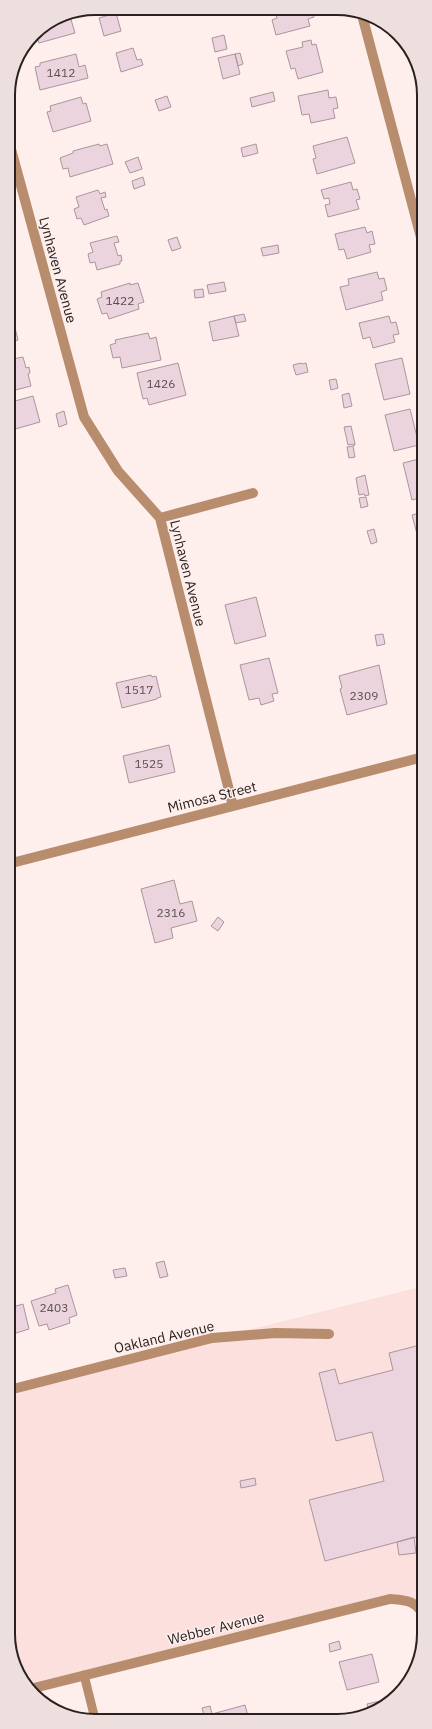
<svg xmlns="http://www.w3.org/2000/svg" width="432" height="1729" font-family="'IBM Plex Sans',sans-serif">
<rect width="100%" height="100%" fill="#feefed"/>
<path fill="#fbe0dd" d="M 424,1286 L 424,1619 L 422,1611 L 390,1599 L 30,1689 L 9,1645 L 9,1390 Z"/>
<path fill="#ebd4dd" stroke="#aa959d" d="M 274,9 L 312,9 L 314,17 L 308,19 L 310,26 L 276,35 L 272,20 L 277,18 Z
M 69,13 L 75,33 L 39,43 L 38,40 L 35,41 L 34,33 L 62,15 Z
M 116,13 L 121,31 L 104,36 L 99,18 Z
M 224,35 L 227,49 L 215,52 L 212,38 Z
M 311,40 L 312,45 L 316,44 L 323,72 L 298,79 L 295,68 L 291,69 L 286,51 L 303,47 L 302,42 Z
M 133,48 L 137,60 L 141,59 L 143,65 L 121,72 L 116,53 Z
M 240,53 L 243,64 L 238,66 L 235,54 Z
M 76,54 L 79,67 L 85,65 L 88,78 L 40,90 L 35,67 L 40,66 L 40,63 Z
M 235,54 L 240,74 L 223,79 L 218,58 Z
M 328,90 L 329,98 L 336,97 L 338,108 L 333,109 L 335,118 L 311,123 L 309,114 L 302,115 L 298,96 Z
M 273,92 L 275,101 L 252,107 L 250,98 Z
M 167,96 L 171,107 L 159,111 L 155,100 Z
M 81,97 L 83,104 L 86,103 L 91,121 L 53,132 L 47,112 L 51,111 L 50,106 Z
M 347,137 L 355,163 L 317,174 L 313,159 L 316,158 L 313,146 Z
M 99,144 L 100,146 L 107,144 L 113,164 L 70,177 L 68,168 L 63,169 L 60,158 L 73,153 L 73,151 Z
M 256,144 L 258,153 L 243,157 L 241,148 Z
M 138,157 L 142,169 L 130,173 L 125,162 Z
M 143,177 L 145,185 L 134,189 L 132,181 Z
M 351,182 L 353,190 L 357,189 L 360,199 L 356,200 L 359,209 L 328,217 L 325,205 L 330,204 L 329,198 L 324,199 L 321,190 Z
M 98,190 L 100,194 L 105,192 L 106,197 L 101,198 L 105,210 L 107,209 L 109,216 L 84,225 L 81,218 L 77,219 L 74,209 L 79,207 L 76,197 Z
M 365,227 L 367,233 L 372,231 L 375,244 L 369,245 L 371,252 L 347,259 L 344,249 L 339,250 L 335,234 Z
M 117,236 L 119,242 L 114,243 L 118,256 L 121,255 L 122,261 L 120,261 L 120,264 L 97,270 L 95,262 L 90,263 L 88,254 L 93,252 L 90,243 Z
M 177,237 L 181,248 L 172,251 L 168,240 Z
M 278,245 L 279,253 L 263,256 L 261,248 Z
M 377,272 L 379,279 L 384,278 L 387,290 L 381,292 L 383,300 L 346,310 L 340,287 L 349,285 L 348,279 Z
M 224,282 L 226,291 L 209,294 L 207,285 Z
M 130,283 L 130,285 L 138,283 L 144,302 L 138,304 L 139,309 L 109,319 L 107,313 L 102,314 L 97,299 L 102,297 L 101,292 Z
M 203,289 L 204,297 L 195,298 L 194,290 Z
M 11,312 L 18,340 L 8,343 L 8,313 Z
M 244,314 L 246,321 L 236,323 L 234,316 Z
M 234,316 L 239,336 L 213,341 L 209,322 Z
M 389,316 L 391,323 L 396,322 L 399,334 L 393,335 L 395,342 L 373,348 L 370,337 L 363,339 L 359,323 Z
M 148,333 L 150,339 L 156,337 L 161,360 L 122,368 L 120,357 L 113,358 L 110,345 L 116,343 L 115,340 Z
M 23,357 L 26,368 L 29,367 L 30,373 L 28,374 L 31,386 L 8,392 L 8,360 Z
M 402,358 L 410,394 L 384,400 L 375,364 Z
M 178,363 L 186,395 L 149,405 L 147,398 L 143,399 L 137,373 Z
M 301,363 L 302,364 L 306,363 L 308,372 L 296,375 L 293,365 Z
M 336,379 L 338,388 L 331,390 L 329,380 Z
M 349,393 L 352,406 L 344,408 L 342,395 Z
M 33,396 L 40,422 L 8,431 L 8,403 Z
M 410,409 L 419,445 L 394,451 L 385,415 Z
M 64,411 L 67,424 L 59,427 L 56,414 Z
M 351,426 L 355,444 L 354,446 L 353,444 L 348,445 L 344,427 Z
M 353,446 L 355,457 L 349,458 L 347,447 Z
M 423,458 L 423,497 L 412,500 L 403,463 Z
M 365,475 L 369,495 L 365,496 L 364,494 L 359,495 L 356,478 Z
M 366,497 L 368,506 L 361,508 L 359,498 Z
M 423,512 L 423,553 L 422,553 L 412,515 Z
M 374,529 L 377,542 L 371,544 L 367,531 Z
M 256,597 L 266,636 L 235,644 L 225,605 Z
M 383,634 L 385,644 L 377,646 L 375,635 Z
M 269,658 L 278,693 L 272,694 L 274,701 L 261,705 L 259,698 L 249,700 L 240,665 Z
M 379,665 L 387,704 L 347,715 L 340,689 L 342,688 L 339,676 Z
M 151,675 L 152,677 L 156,676 L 161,697 L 157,698 L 157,699 L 122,708 L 116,683 Z
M 169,745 L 175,772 L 129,783 L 123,756 Z
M 174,880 L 180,904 L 192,901 L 197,921 L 171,928 L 173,938 L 155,943 L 141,889 Z
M 218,917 L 224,922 L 218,931 L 211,926 Z
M 164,1261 L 168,1276 L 160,1278 L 156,1263 Z
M 125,1268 L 127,1276 L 115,1278 L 113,1270 Z
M 68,1285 L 77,1315 L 69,1318 L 70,1323 L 49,1330 L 47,1324 L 39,1326 L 31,1301 L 56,1293 L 55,1289 Z
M 23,1304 L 29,1329 L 13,1334 L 14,1340 L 9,1341 L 9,1308 Z
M 424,1344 L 424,1535 L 325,1561 L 309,1500 L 384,1481 L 372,1432 L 336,1441 L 319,1373 L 335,1369 L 339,1384 L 393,1370 L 389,1353 Z
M 255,1478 L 256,1485 L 241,1488 L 240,1481 Z
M 414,1537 L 416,1553 L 399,1555 L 397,1542 Z
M 339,1641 L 341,1649 L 330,1652 L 329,1644 Z
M 372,1654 L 379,1682 L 347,1690 L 339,1662 Z
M 394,1698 L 380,1709 L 369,1713 L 367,1704 Z
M 245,1705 L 249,1720 L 193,1720 L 192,1718 L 204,1715 L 202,1708 L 210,1706 L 212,1714 Z"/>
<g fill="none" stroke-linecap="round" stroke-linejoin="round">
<path stroke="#b78d6e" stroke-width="9" d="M 84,1675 L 95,1719"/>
<path stroke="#b78d6e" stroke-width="10" d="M 362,15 L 423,245
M 8,138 L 84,417 L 118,471 L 160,518 L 233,806
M 160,518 L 253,493
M 8,864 L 423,757
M 9,1390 L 212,1338 L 275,1333 L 329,1334
M 30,1689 L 390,1599 C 405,1600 418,1600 424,1618"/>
</g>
<g text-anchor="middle" stroke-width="3" stroke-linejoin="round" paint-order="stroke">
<g font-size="12" fill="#5a4e4f">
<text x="61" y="77">1412</text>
<text x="120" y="305">1422</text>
<text x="161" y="388">1426</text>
<text x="139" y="694">1517</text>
<text x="364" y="700">2309</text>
<text x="149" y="768">1525</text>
<text x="171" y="917">2316</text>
<text x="54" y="1312">2403</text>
</g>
<g font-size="14" fill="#292120" stroke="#feefed">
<text transform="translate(58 270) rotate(75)" y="5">Lynhaven Avenue</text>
<text transform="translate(188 573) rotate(76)" y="5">Lynhaven Avenue</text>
<text transform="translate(212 797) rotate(-14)" y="5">Mimosa Street</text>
<text transform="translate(164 1337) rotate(-13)" y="5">Oakland Avenue</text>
<text transform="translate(216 1628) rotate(-14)" y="5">Webber Avenue</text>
</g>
</g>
<path d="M0 0H432V1729H0ZM95 15H337A80 80 0 0 1 417 95V1634A80 80 0 0 1 337 1714H95A80 80 0 0 1 15 1634V95A80 80 0 0 1 95 15Z" fill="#eddfdd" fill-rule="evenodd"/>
<path fill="none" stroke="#292120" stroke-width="2" d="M95 15H337A80 80 0 0 1 417 95V1634A80 80 0 0 1 337 1714H95A80 80 0 0 1 15 1634V95A80 80 0 0 1 95 15Z"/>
</svg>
